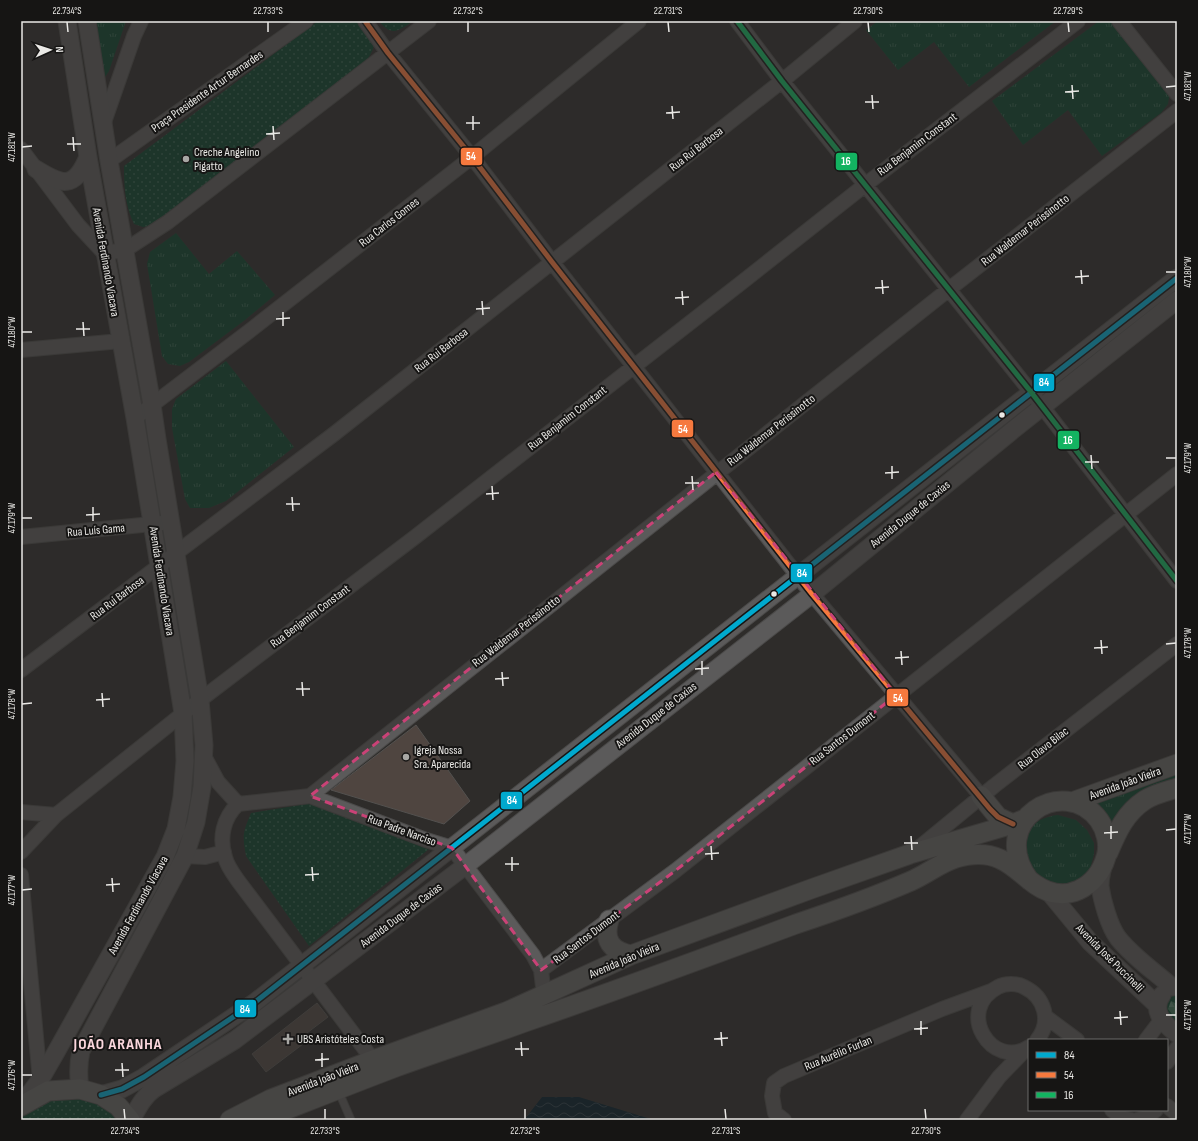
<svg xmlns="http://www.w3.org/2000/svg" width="1198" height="1141" font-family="'Sofia Sans Condensed',sans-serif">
<defs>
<pattern id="grass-tufts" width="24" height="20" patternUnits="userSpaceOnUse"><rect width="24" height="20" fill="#0b422b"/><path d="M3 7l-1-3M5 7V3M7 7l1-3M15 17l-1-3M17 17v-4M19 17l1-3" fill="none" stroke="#2f5d4a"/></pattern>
<pattern id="forest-firs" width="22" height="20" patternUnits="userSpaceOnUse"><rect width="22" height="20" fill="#386a50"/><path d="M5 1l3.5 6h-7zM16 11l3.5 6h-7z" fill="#557f69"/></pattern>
<pattern id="park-dots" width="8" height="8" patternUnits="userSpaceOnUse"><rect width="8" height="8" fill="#0b422b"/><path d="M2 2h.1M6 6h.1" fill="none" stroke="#2f5d4a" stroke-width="1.8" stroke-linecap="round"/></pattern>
<pattern id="water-waves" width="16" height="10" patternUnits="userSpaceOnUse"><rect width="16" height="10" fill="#041b28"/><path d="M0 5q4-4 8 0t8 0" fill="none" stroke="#293c47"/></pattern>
</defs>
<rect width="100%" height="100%" fill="#2e2c2a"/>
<path fill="url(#grass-tufts)" d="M 91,21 L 126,21 L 109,71 L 103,80 Z
M 878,21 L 1056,21 L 969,87 L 934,42 L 898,70 L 866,30 Z
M 1099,21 L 1118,21 L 1170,91 L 1168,104 L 1161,113 L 1102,156 L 1068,110 L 1023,145 L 992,101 Z
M 176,233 L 209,274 L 237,251 L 275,295 L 245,320 L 189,362 L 180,366 L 168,364 L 162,356 L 147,264 L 150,252 Z
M 226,361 L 294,447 L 226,501 L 209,508 L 190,508 L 185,499 L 172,428 L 172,409 L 176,399 Z
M 1177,770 L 1177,783 L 1114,829 L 1089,802 Z
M 1058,815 L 1076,820 L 1087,830 L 1094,843 L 1094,854 L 1090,869 L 1078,883 L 1049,887 L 1024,866 C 1025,859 1024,839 1026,833 C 1031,822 1047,816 1058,815 Z
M 1177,995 L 1177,1030 L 1164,1009 L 1170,997 Z"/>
<path fill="url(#forest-firs)" d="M 1171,1001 L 1177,1004 L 1177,1020 L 1168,1009 Z"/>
<path fill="url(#park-dots)" d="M 318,21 L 366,21 L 376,36 L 373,49 L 368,59 L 249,152 L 150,226 L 143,227 L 134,224 C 125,205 124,187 124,166 Z
M 379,21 L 413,21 C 399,31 391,37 379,21 Z
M 312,803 L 434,845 L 309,946 L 246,856 C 242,835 243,832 251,813 Z
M 70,1095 L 92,1099 L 121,1120 L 21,1120 C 30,1103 52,1099 70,1095 Z"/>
<path fill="url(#water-waves)" d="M 542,1097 L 579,1097 L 654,1120 L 524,1120 Z"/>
<path fill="#4f4540" stroke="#53514f" d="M 416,725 L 470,801 L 444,824 L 331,790 Z
M 317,1003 L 328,1017 L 303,1036 L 307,1041 L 266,1072 L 252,1054 Z"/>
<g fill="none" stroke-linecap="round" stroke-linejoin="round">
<g stroke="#4b4a49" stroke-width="9">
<path id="service" d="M 338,1090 L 351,1120"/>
</g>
<g stroke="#4b4a49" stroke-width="16">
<path id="minor" d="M 365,21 L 388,53 L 472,157 L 552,262 L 812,594 L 981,796
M 737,21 L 782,81 L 1031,392 L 1177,581
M 1119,21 L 1177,94
M 103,125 L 134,36 L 141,21
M 21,149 L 78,225 L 104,253 L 125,250 L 168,222 L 429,21
M 109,161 L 306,21
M 21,350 L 121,341
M 135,418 L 252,329 L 472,157 L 639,21
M 21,537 L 162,523
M 21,670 L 334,434 L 782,81 L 855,21
M 204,756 L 218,782 L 238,804
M 310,796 L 948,290 L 1177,111
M 238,804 L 310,796 L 426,840 L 452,848 L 533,955 L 541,970 L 544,995
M 238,804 C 223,818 219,838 225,857 C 227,866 234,875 239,882 L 373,1060
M 21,812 L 56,815
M 915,851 L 994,786 L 1177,644
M 21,852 L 56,815 L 200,700 L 415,537 L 741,283 L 865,185 L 1078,21
M 185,856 L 205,857 L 224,852
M 21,875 L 40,1080
M 541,970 L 675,871 L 1177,474
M 1046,1017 L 1077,1040
M 1146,1040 L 1162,1019
M 1029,1047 C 992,1071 954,1010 998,987 C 1005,983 1017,983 1024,987 C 1045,997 1052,1022 1037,1040
M 1167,1062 L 1177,1048
M 1167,1106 L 1177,1114
M 1112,1110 L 1123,1118 L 1132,1120
M 784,1120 L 775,1113 L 772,1096 L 774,1083 L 784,1076 L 942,1009 L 991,991
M 967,1120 L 999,1077 L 1027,1048
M 1137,1120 L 1147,1117 L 1156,1110"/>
</g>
<g stroke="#4b4a49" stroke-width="19">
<path id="tertiary" d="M 36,169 C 62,185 74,190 88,157
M 1102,871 C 1101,875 1100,881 1100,886 C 1102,900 1109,926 1118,938 C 1133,957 1154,971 1172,987
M 1048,891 L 1090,942 L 1157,1005
M 1162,995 C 1150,1011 1165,1025 1177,1034
M 80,1089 C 78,1075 78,1064 81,1051 L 185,856 L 196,822 L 202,787 L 204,745 L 200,700 L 157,439 L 152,405 L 109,161 L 87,21
M 101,1095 L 122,1089 L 144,1077 L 254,1003 L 1177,278
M 21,1105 L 40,1080 L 55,1054 L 165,857 L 176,829 L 182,797 L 185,761 L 183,713 L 135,418 L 88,157 L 67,21
M 131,1120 C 138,1108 143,1097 154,1089 L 235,1040 L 465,866 L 812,594 L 1013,430 L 1177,300"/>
</g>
<g stroke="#4b4a49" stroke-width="21">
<path id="secondary" d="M 981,796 L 998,817 L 1013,824
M 1072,802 L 1177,764
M 1108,853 C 1117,832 1125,813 1145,800 C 1154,794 1167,791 1177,788
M 609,920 C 603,940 611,951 631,955
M 21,1106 L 48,1091 L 80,1089 L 101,1095 L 118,1106 L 130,1120
M 230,1120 L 271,1099 L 373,1060 L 506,1012 L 631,955 L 811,889 L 910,854 L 1013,824 L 1025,819
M 260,1120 C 306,1102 351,1084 396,1067 C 440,1051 484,1037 528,1021 C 618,990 707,957 796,924 C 835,911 874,897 911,881 C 927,874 940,863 956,858 C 970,854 987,853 1000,859 C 1014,865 1024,877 1036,885 C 1065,905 1097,888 1106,857 C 1110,845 1106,830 1099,820 C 1064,773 986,821 1029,880"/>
</g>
<use href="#service" stroke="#5b5a5a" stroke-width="7"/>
<use href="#minor" stroke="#5b5a5a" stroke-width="14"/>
<use href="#tertiary" stroke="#5b5a5a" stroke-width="17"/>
<use href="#secondary" stroke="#656463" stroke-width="19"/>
<g stroke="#161514" stroke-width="8">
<path id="bus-1" d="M 101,1095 L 122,1089 L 144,1077 L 254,1003 L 1177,278"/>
</g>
<g stroke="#161514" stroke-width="8">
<path id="bus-2" d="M 365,21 L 388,53 L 472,157 L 552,262 L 812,594 L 990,809 L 998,817 L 1013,824"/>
</g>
<g stroke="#161514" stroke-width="8">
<path id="bus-3" d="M 737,21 L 782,81 L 1031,392 L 1177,581"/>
</g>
<use href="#bus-1" stroke="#00a9ce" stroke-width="5"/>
<use href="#bus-2" stroke="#f6793e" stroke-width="5"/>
<use href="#bus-3" stroke="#13b361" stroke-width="5"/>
</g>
<path d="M0 0H1198V1141H0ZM 716,472 L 896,695 L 675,871 L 541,970 L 452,848 L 310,796 Z" fill="#2e2c2a" fill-opacity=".55" fill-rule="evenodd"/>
<path fill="none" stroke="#ca4277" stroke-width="3" stroke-dasharray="8 5" stroke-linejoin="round" d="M 716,472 L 896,695 L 675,871 L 541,970 L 452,848 L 310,796 Z"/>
<path fill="none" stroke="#eae9e6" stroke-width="1.5" d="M 67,22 L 68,32M 268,22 L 268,32M 468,22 L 468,32M 668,22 L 669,32M 868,22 L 869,32M 1068,22 L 1069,32M 1072,85 L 1073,99M 1166,87 L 1176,86M 1065,92 L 1079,91M 872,95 L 873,109M 865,102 L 879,102M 672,106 L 673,119M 666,113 L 680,112M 473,116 L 473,130M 466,123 L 480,123M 273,126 L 274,140M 266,134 L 280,133M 73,137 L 74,151M 67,144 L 81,144M 22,147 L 32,146M 1081,270 L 1082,284M 1166,272 L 1176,272M 1075,277 L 1089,276M 882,280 L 883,294M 875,288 L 889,287M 682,291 L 683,305M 675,298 L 689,297M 482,301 L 483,315M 476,309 L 490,308M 283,312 L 283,326M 276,319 L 290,318M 83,322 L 84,336M 76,329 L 90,329M 22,332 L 32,332M 1091,455 L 1092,469M 1166,458 L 1176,458M 1085,462 L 1099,462M 892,466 L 892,479M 885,473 L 899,472M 692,476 L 693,490M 685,483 L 699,483M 492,486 L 493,500M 486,494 L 499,493M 292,497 L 293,511M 286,504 L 300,504M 93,507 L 93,521M 86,515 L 100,514M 22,518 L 32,518M 1101,640 L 1102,654M 1166,644 L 1176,643M 1094,648 L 1108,647M 901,651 L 902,665M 895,658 L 909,657M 702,661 L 702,675M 695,669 L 709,668M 502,672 L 503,686M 495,679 L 509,678M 302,682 L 303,696M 296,689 L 310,689M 102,693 L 103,707M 96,700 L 110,699M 22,704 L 32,703M 1111,826 L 1111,839M 1166,830 L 1176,829M 1104,833 L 1118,832M 911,836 L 912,850M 904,843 L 918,843M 711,846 L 712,860M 705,854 L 719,853M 512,857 L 512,871M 505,864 L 519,864M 312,867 L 313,881M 305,875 L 319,874M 112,878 L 113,892M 106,885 L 120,884M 22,890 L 32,889M 1120,1011 L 1121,1025M 1166,1015 L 1176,1015M 1114,1018 L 1128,1017M 921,1021 L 921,1035M 914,1029 L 928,1028M 721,1032 L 722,1046M 714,1039 L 728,1038M 521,1042 L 522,1056M 515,1049 L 529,1049M 322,1053 L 322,1067M 315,1060 L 329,1059M 122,1063 L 123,1077M 115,1070 L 129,1070M 22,1075 L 32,1075M 124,1109 L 125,1119M 325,1109 L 325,1119M 525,1109 L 525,1119M 725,1109 L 726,1119M 925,1109 L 926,1119"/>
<g fill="#a8a7a4" stroke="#161514" stroke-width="1.5">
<circle cx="186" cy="159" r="4"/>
<circle cx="406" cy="757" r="4"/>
<path d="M286 1033h4v4h4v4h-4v4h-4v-4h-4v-4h4z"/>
</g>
<g fill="#eae9e6" stroke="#161514" stroke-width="1.5">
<circle cx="1002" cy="415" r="3.5"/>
<circle cx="774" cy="594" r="3.5"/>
</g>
<g text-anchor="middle" stroke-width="4" stroke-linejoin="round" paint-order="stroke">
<g font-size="12" fill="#eae9e6" stroke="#161514">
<text transform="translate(207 91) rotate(-35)" y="4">Praça Presidente Artur Bernardes</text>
<text transform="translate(917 144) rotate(-37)" y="4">Rua Benjamim Constant</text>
<text transform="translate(696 149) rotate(-38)" y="4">Rua Rui Barbosa</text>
<text transform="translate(389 222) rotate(-38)" y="4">Rua Carlos Gomes</text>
<text transform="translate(1025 230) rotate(-38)" y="4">Rua Waldemar Perissinotto</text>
<text transform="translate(106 262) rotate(80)" y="4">Avenida Ferdinando Viacava</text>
<text transform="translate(441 350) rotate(-38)" y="4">Rua Rui Barbosa</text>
<text transform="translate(567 418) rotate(-38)" y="4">Rua Benjamim Constant</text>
<text transform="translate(771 430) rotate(-38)" y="4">Rua Waldemar Perissinotto</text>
<text transform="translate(910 514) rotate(-39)" y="4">Avenida Duque de Caxias</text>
<text transform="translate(96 530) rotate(-5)" y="4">Rua Luís Gama</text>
<text transform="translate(162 581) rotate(81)" y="4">Avenida Ferdinando Viacava</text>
<text transform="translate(117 598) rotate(-37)" y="4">Rua Rui Barbosa</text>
<text transform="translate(310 616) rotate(-37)" y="4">Rua Benjamim Constant</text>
<text transform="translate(516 631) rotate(-38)" y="4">Rua Waldemar Perissinotto</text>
<text transform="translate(656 715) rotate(-38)" y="4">Avenida Duque de Caxias</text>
<text transform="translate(842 738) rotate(-38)" y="4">Rua Santos Dumont</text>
<text transform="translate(1043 748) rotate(-38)" y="4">Rua Olavo Bilac</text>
<text transform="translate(1125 783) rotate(-20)" y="4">Avenida João Vieira</text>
<text transform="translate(402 830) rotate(20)" y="4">Rua Padre Narciso</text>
<text transform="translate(138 905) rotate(-61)" y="4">Avenida Ferdinando Viacava</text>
<text transform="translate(401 915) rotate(-37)" y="4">Avenida Duque de Caxias</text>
<text transform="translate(586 937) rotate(-37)" y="4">Rua Santos Dumont</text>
<text transform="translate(1110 958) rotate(45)" y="4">Avenida José Puccinelli</text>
<text transform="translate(624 960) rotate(-23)" y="4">Avenida João Vieira</text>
<text transform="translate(838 1053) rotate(-23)" y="4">Rua Aurélio Furlan</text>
<text transform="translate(323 1079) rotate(-21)" y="4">Avenida João Vieira</text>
</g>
<g font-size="12" fill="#eae9e6" stroke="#161514" text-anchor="start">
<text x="194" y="156">Creche Angelino<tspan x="194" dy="14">Pigatto</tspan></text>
<text x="414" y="754">Igreja Nossa<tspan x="414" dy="14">Sra. Aparecida</tspan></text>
<text x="297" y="1043">UBS Aristóteles Costa</text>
</g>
<g font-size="16" font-weight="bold" letter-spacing="1" fill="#fbd7dd" stroke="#161514">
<text x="118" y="1049">JOÃO ARANHA</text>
</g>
</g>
<g stroke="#161514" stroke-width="1.5">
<rect x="460" y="147" width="23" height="19" rx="4" fill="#f6793e"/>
<rect x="835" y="152" width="23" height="19" rx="4" fill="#13b361"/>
<rect x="1033" y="373" width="22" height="19" rx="4" fill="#00a9ce"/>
<rect x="671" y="419" width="23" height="19" rx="4" fill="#f6793e"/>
<rect x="1057" y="430" width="23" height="20" rx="4" fill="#13b361"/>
<rect x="790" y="563" width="23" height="20" rx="4" fill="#00a9ce"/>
<rect x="886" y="688" width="23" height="19" rx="4" fill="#f6793e"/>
<rect x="500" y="791" width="23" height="19" rx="4" fill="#00a9ce"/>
<rect x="234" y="999" width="23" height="19" rx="4" fill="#00a9ce"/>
</g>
<g font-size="11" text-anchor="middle" font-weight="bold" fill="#fff">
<text x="471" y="160">54</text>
<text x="846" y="165">16</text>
<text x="1044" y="386">84</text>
<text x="683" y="433">54</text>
<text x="1068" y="444">16</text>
<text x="802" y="577">84</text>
<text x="898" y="702">54</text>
<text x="512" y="804">84</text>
<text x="245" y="1013">84</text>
</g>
<rect width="1198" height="1141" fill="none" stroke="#161514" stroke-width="44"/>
<rect x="1028" y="1039" width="140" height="72" fill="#161514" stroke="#6b6a68"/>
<rect x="1036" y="1052" width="20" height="6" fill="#00a9ce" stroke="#6b6a68"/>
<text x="1064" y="1059" font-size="12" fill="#eae9e6">84</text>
<rect x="1036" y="1072" width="20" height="6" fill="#f6793e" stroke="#6b6a68"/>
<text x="1064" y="1079" font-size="12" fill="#eae9e6">54</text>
<rect x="1036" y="1092" width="20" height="6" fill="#13b361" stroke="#6b6a68"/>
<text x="1064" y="1099" font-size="12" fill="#eae9e6">16</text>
<g transform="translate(50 50) rotate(87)" stroke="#161514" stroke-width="3" paint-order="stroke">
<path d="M0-3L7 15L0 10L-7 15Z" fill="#eae9e6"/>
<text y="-6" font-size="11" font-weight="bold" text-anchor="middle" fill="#eae9e6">N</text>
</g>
<rect x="22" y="22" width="1154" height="1097" fill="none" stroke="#eae9e6" stroke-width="1.5"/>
<g font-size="10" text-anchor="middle" fill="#eae9e6">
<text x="67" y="14">22.734°S</text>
<text x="268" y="14">22.733°S</text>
<text x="468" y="14">22.732°S</text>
<text x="668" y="14">22.731°S</text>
<text x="868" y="14">22.730°S</text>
<text x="1068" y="14">22.729°S</text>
<text transform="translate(1187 86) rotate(-90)" y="4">47.181°W</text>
<text transform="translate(11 147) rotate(-90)" y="4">47.181°W</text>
<text transform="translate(1187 272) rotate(-90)" y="4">47.180°W</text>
<text transform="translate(11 332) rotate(-90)" y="4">47.180°W</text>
<text transform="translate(1187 458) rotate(-90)" y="4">47.179°W</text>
<text transform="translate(11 518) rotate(-90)" y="4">47.179°W</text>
<text transform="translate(1187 643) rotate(-90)" y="4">47.178°W</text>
<text transform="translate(11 704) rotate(-90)" y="4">47.178°W</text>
<text transform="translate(1187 829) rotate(-90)" y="4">47.177°W</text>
<text transform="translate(11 890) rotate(-90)" y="4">47.177°W</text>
<text transform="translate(1187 1015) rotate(-90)" y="4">47.176°W</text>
<text transform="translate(11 1075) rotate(-90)" y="4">47.176°W</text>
<text x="125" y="1134">22.734°S</text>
<text x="325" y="1134">22.733°S</text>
<text x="525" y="1134">22.732°S</text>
<text x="726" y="1134">22.731°S</text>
<text x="926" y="1134">22.730°S</text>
</g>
</svg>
